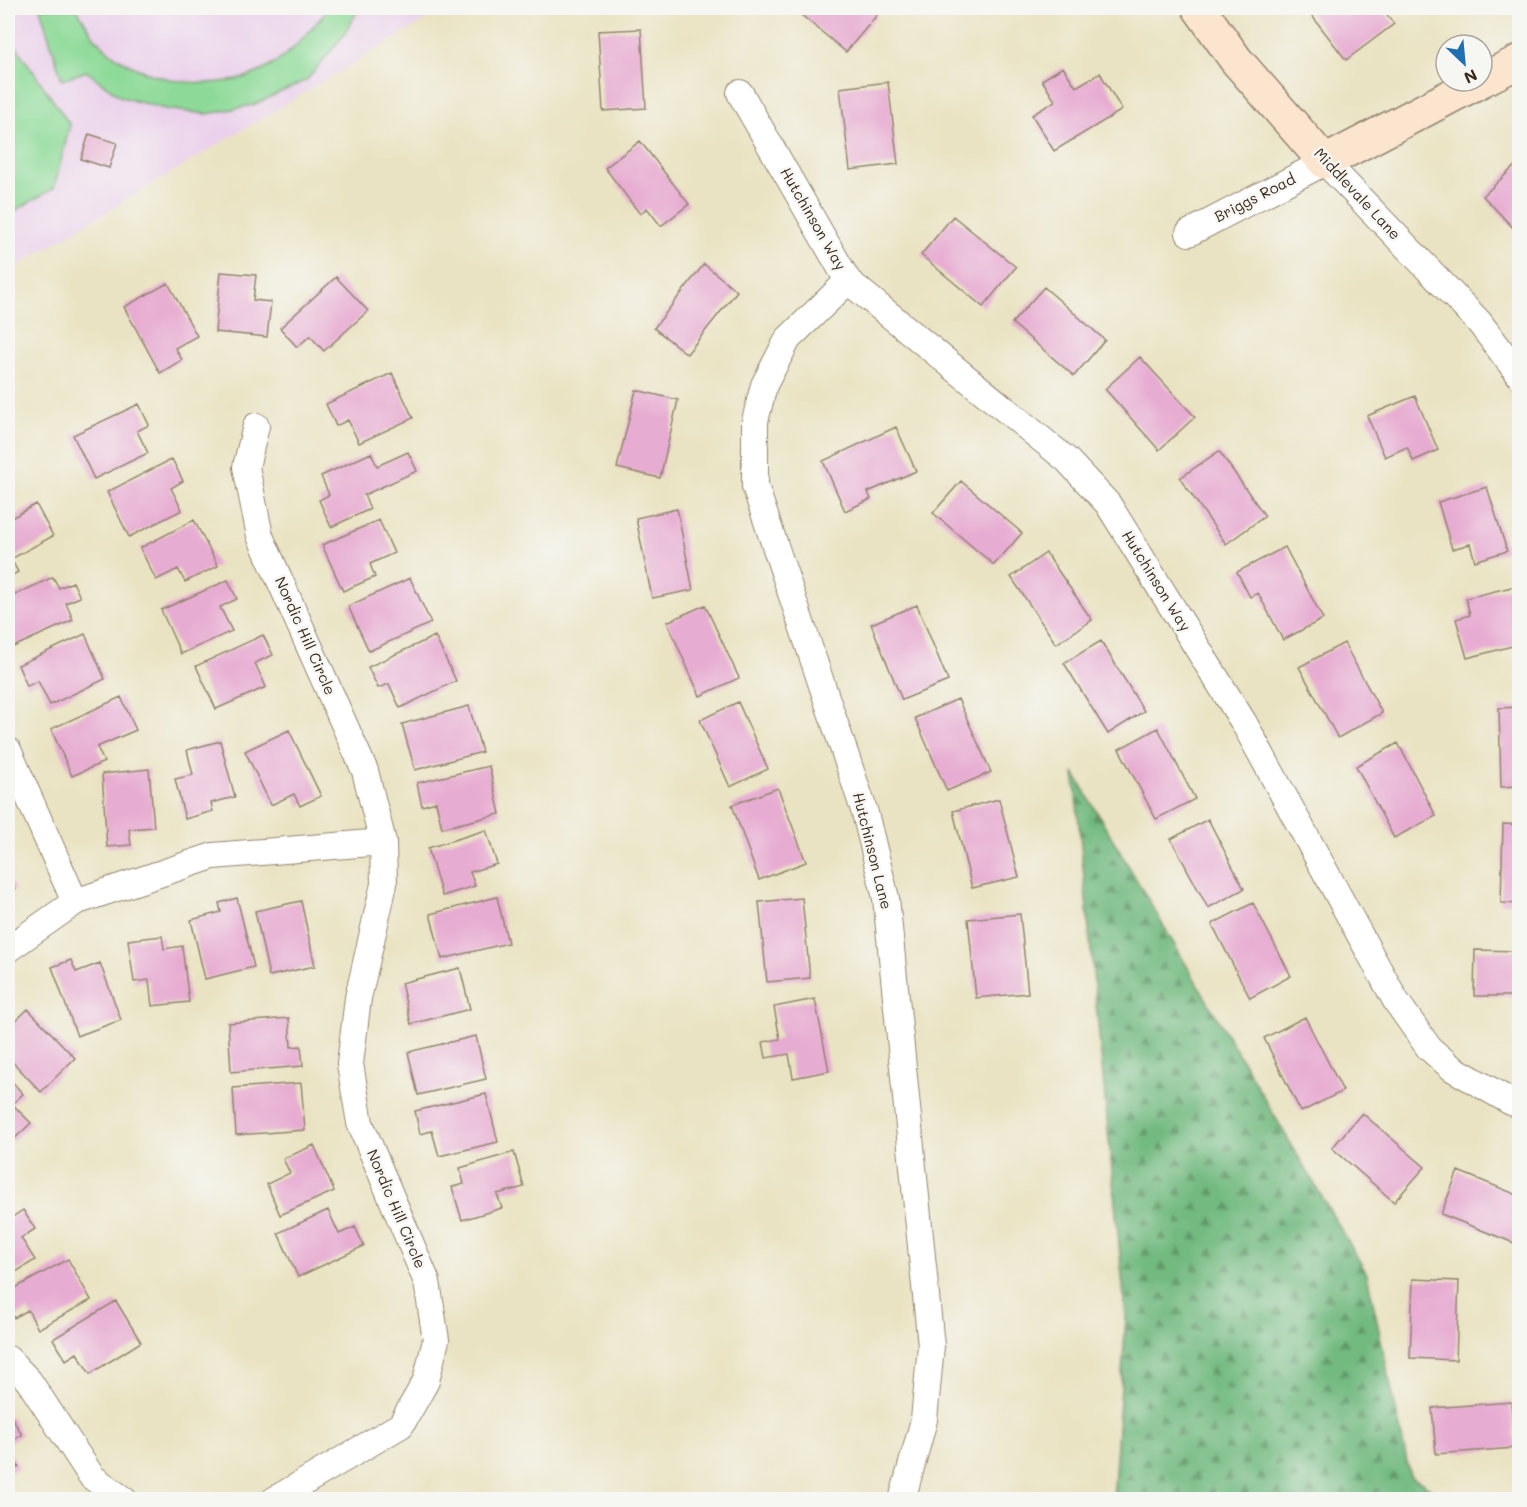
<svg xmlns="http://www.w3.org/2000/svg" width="1527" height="1507" font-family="Mali,sans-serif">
<defs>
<pattern id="forest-firs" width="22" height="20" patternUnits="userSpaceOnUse" patternTransform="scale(1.5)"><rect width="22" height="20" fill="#72ba80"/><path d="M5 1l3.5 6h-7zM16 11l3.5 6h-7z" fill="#5f9768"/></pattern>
</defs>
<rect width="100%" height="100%" fill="#f6f6f2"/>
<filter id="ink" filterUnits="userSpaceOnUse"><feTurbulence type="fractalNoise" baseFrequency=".0167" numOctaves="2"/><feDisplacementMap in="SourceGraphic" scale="12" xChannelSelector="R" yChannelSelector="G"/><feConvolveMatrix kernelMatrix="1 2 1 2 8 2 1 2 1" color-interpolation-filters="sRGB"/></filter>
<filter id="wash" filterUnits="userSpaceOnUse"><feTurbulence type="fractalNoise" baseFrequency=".008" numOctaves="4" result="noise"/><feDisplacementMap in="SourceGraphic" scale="24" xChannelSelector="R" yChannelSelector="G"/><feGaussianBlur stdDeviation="1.35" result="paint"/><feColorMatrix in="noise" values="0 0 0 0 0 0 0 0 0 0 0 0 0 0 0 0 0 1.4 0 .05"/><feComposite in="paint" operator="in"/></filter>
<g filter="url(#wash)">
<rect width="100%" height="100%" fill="#eae3c3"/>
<path fill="#ebd1eb" d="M 8,8 L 445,8 L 8,271 Z"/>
<path fill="#8dda98" stroke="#64825b" stroke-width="1.5" d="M 40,8 L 76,8 C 83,18 90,33 99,42 C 139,84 219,96 269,67 C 292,53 308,33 325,13 L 327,8 L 359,8 L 344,35 L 307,80 L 253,105 L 207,114 L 165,109 L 121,97 L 86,71 L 62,80 Z
M 8,35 L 70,125 L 54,188 L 8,215 Z"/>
<path fill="url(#forest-firs)" stroke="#56724f" stroke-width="1.5" d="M 1074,773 L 1367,1274 L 1410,1476 L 1448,1499 L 1113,1499 L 1126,1318 Z"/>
<g id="blocks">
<path fill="#e7acd1" d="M 793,8 L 868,8 L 877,15 L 846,52 Z
M 1306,8 L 1382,8 L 1394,24 L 1346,60 Z
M 641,29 L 646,108 L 603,111 L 598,31 Z
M 1063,67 L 1076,87 L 1100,73 L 1122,110 L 1054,151 L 1032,115 L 1055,101 L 1042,80 Z
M 888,82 L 898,164 L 850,170 L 840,88 Z
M 89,134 L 117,143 L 109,168 L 81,159 Z
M 640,141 L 689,204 L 661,226 L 647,208 L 640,214 L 605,168 Z
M 1520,161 L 1520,235 L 1483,196 Z
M 953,216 L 1016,267 L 983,307 L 921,255 Z
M 704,264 L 737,291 L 687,354 L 654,328 Z
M 221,272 L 256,275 L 253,300 L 271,302 L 267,337 L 215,332 Z
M 336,277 L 368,311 L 324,351 L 310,336 L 297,347 L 280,328 Z
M 168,283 L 197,336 L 175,348 L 182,360 L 160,373 L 124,307 Z
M 1044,287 L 1105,340 L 1074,376 L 1012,323 Z
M 1140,357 L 1195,417 L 1159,450 L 1105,389 Z
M 392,373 L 413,418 L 359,443 L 348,420 L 336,426 L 326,404 Z
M 636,390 L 678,400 L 660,478 L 617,468 Z
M 1415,396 L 1438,450 L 1413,461 L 1407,447 L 1385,457 L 1367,416 Z
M 139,404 L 149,425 L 137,431 L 148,453 L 94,479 L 73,435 Z
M 896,427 L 916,471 L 868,492 L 871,499 L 845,511 L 823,461 Z
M 1219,451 L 1265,516 L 1226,544 L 1180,478 Z
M 408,452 L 417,471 L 364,495 L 370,509 L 331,527 L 319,500 L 329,495 L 321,476 L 371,453 L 377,466 Z
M 172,459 L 183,481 L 171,488 L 182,510 L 129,537 L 107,492 Z
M 961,481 L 1022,533 L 994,565 L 933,513 Z
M 1487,487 L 1507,551 L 1475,561 L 1470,544 L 1452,549 L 1438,502 Z
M 36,504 L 53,536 L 11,559 L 18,572 L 8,578 L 8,520 Z
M 677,509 L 693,590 L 652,598 L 636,518 Z
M 194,520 L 218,566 L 185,582 L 178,569 L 156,580 L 140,548 Z
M 379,520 L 394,553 L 370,564 L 375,577 L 343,591 L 322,545 Z
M 1285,547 L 1323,619 L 1283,640 L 1258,593 L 1250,597 L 1237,572 Z
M 1046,553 L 1092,620 L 1056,644 L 1011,577 Z
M 53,577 L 59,588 L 73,582 L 80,597 L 66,603 L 73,620 L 11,648 L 8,640 L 8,598 Z
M 410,578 L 431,623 L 369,651 L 348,606 Z
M 228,580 L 237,599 L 220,607 L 232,631 L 181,654 L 161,610 Z
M 1520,585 L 1520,644 L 1467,658 L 1456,619 L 1470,615 L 1466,598 Z
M 705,605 L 739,678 L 700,696 L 667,622 Z
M 917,605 L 948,681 L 902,700 L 871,624 Z
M 85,634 L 105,679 L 50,705 L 38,681 L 27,686 L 18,665 Z
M 263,635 L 273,655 L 255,663 L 266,687 L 216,709 L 196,666 Z
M 435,636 L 456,681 L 400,708 L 389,684 L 378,688 L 368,667 Z
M 1101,641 L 1144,711 L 1108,734 L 1064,663 Z
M 1344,643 L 1382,713 L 1338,738 L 1299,667 Z
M 121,697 L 136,730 L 97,747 L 104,762 L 72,776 L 51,729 Z
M 958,699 L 991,772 L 947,791 L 915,718 Z
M 738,702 L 768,769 L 730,787 L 700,720 Z
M 469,706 L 482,752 L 415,770 L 402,724 Z
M 1520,707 L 1520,786 L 1501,787 L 1499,708 Z
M 1158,728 L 1195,799 L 1156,819 L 1119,749 Z
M 289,730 L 321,796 L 300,806 L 294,794 L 271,805 L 245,751 Z
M 220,741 L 235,797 L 211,803 L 213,811 L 185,819 L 175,779 L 193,775 L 187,750 Z
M 1398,743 L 1436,816 L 1394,838 L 1356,766 Z
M 489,766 L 500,814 L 442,828 L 436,802 L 422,806 L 417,783 Z
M 149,769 L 154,827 L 129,829 L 131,845 L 107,847 L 102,774 Z
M 778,788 L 806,862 L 759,880 L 732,805 Z
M 999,799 L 1019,877 L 972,888 L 953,811 Z
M 1208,819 L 1244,889 L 1208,908 L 1171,839 Z
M 1503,824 L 1520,825 L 1520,904 L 1501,903 Z
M 486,830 L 497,864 L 470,872 L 475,886 L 442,896 L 428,848 Z
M 8,878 L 15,889 L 8,893 Z
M 497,897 L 508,943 L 442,959 L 430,914 Z
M 237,898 L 254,967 L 205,979 L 191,920 L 221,912 L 219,903 Z
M 802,898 L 810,978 L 767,982 L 759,902 Z
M 301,901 L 315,966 L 269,976 L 255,911 Z
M 1253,903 L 1291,976 L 1250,998 L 1212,924 Z
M 1020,914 L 1028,993 L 976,998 L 968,919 Z
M 162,936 L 164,949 L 182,946 L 189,1002 L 152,1006 L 149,980 L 134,982 L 128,940 Z
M 1475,950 L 1520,951 L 1520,996 L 1474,996 Z
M 71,960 L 76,972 L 100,963 L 121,1020 L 77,1036 L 52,967 Z
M 460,968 L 470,1009 L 411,1024 L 401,983 Z
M 815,999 L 829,1071 L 793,1078 L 789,1054 L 766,1058 L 763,1042 L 780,1039 L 774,1007 Z
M 28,1009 L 75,1058 L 41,1092 L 8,1057 L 8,1028 Z
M 1305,1017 L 1343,1091 L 1301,1112 L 1264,1038 Z
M 289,1018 L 291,1047 L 301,1046 L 303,1066 L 231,1072 L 228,1023 Z
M 476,1036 L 486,1079 L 418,1095 L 408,1052 Z
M 8,1077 L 23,1094 L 12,1104 L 31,1123 L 8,1145 Z
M 301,1083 L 305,1130 L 236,1135 L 233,1088 Z
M 486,1094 L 498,1142 L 439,1156 L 432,1131 L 420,1134 L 415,1111 Z
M 1362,1113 L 1425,1167 L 1394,1202 L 1332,1148 Z
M 314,1145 L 334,1191 L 280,1215 L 267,1184 L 290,1173 L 283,1159 Z
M 514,1152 L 524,1187 L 497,1194 L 502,1208 L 462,1220 L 452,1187 L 464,1184 L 460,1168 Z
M 1458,1171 L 1520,1196 L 1520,1230 L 1514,1243 L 1441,1214 Z
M 23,1210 L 35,1229 L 21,1238 L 35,1260 L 8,1277 L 8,1220 Z
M 328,1210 L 339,1234 L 355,1227 L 364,1246 L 298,1277 L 278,1233 Z
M 68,1259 L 91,1300 L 38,1329 L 28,1310 L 14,1318 L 8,1305 L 8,1292 Z
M 1413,1279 L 1459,1281 L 1456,1360 L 1410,1358 Z
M 116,1301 L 141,1342 L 90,1374 L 77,1353 L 66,1360 L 53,1339 Z
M 1511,1402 L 1515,1448 L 1436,1454 L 1432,1408 Z
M 11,1416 L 22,1435 L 8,1443 L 8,1418 Z
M 8,1447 L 19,1467 L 8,1474 Z"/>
</g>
</g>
<g filter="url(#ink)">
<use href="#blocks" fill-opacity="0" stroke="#928670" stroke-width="1.5"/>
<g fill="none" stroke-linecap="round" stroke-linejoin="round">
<g stroke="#928670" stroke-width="28">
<path id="street" d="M 740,93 L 848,281 L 1067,460 L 1108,504 L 1244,723 L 1396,1001 L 1429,1048 L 1452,1068 L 1511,1102 L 1520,1105
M 1189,233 L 1325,162 L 1479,322 L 1520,376
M 848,281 L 788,339 L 764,385 L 755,421 L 755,486 L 865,813 L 886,898 L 931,1346 L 924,1420 L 902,1500
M 256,426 L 246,467 L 260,536 L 365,771 L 383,842 L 384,884 L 358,998 L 350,1064 L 360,1123 L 427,1282 L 436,1340 L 426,1381 L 401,1425 L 274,1500
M 8,750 L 75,902
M 8,949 L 75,902 L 213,856 L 383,842
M 8,1359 L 29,1381 L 92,1477 L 124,1500"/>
</g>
<g stroke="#928670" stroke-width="36">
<path id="secondary" d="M 1199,8 L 1236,60 L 1325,162 L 1480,81
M 1482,80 L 1520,61"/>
</g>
<use href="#street" stroke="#fff" stroke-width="26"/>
<use href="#secondary" stroke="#fce5cf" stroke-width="33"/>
</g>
</g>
<g text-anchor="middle" stroke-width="5" stroke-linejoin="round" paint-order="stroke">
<g font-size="15" fill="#3b2a1e" stroke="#f6f6f2">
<text transform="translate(1357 194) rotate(47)" y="5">Middlevale Lane</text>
<text transform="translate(1255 198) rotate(-27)" y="5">Briggs Road</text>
<text transform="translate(813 219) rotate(60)" y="5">Hutchinson Way</text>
<text transform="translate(1156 581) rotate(58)" y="5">Hutchinson Way</text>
<text transform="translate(305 636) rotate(66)" y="5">Nordic Hill Circle</text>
<text transform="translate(872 851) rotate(76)" y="5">Hutchinson Lane</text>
<text transform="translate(396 1209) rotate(67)" y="5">Nordic Hill Circle</text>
</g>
</g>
<rect width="1527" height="1507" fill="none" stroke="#f6f6f2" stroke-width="30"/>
<g transform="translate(1464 63) rotate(154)"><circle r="28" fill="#f6f6f2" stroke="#aba49d" stroke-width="1.5"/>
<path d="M0-4.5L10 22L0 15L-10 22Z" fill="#1f6fb2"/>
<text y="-9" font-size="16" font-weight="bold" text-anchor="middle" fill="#3b2a1e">N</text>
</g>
</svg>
